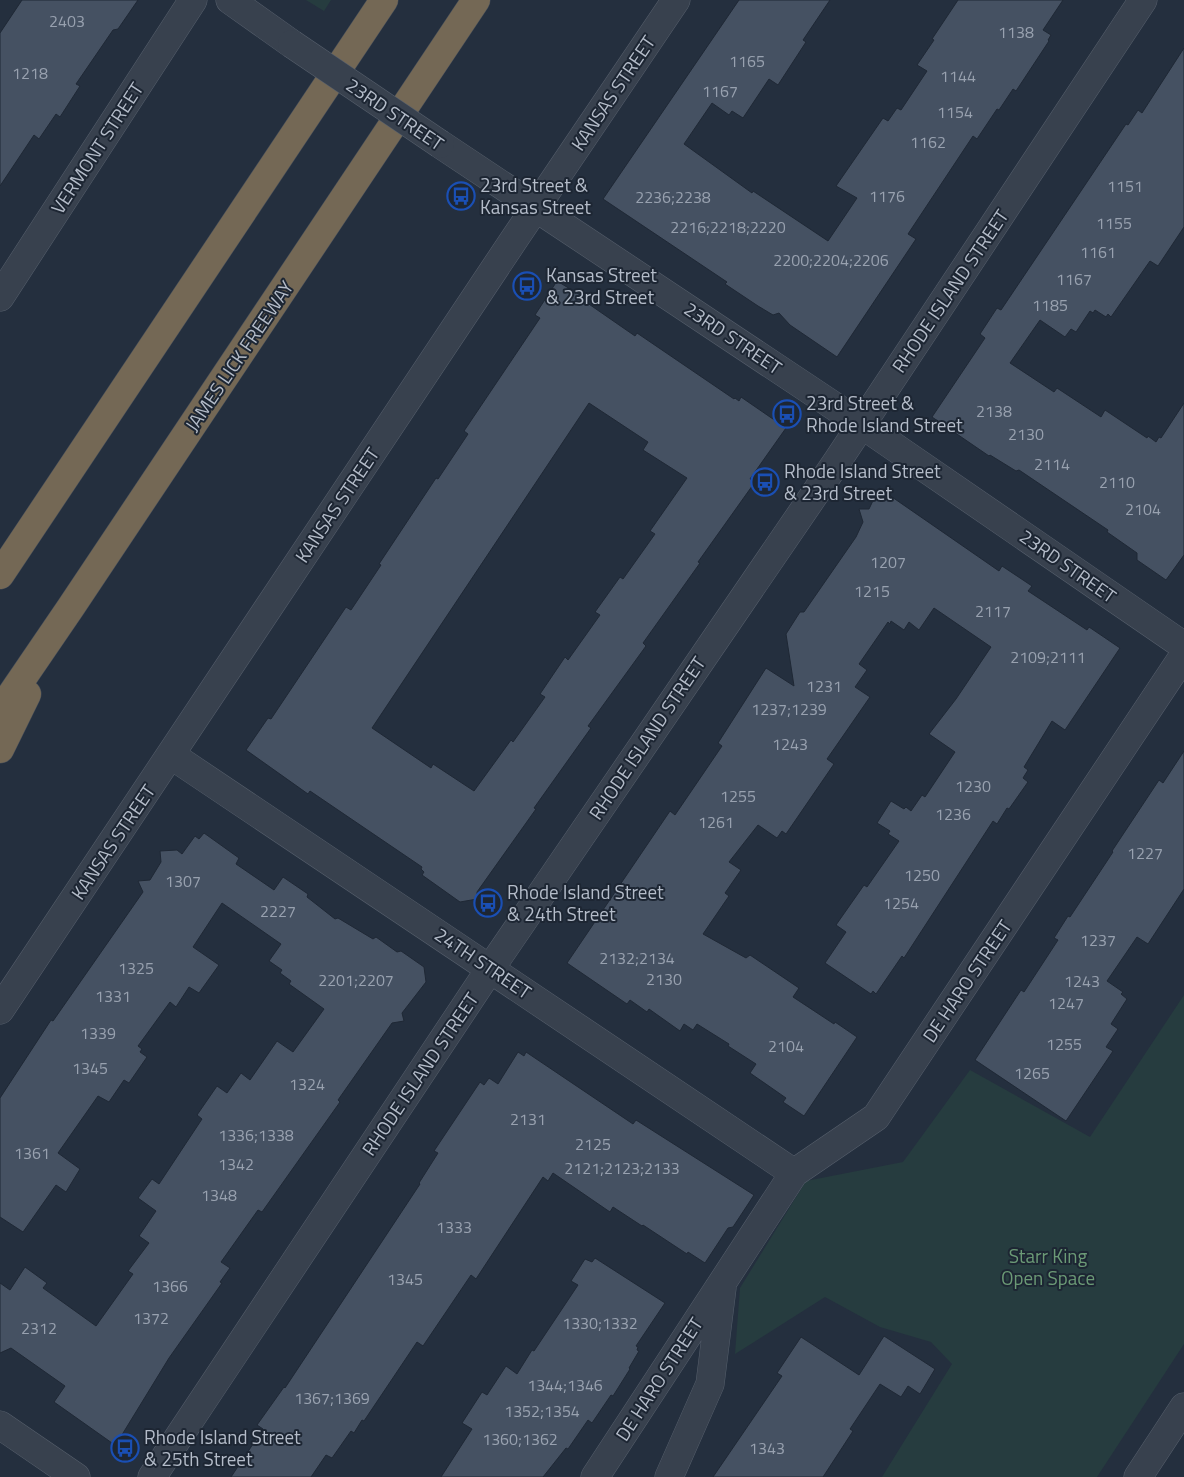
<svg xmlns="http://www.w3.org/2000/svg" width="1184" height="1477" font-family="'Titillium Web',sans-serif">
<rect width="100%" height="100%" fill="#242f3e"/>
<path fill="#263c3f" d="M 306,0 L 331,0 L 324,11 Z
M 1184,995 L 1184,1344 L 1097,1477 L 882,1477 L 952,1364 L 931,1342 L 880,1327 L 825,1297 L 735,1354 L 740,1288 L 806,1181 L 903,1162 L 970,1070 L 1090,1137 Z"/>
<path fill="#455162" stroke="#1f2835" fill-rule="evenodd" d="M 22,0 L 138,0 L 118,29 L 113,30 L 76,84 L 80,86 L 60,117 L 56,114 L 39,139 L 34,135 L 0,186 L 0,33 Z
M 739,0 L 830,0 L 803,40 L 806,42 L 778,85 L 769,79 L 743,118 L 732,111 L 729,115 L 712,103 L 684,144 L 752,193 L 753,191 L 828,241 L 857,198 L 836,186 L 883,118 L 888,121 L 897,108 L 901,110 L 927,71 L 917,65 L 934,40 L 932,39 L 958,0 L 1063,0 L 1043,30 L 1051,35 L 1048,40 L 1049,41 L 1016,91 L 1013,89 L 999,110 L 997,109 L 977,139 L 973,136 L 908,234 L 916,239 L 837,357 L 790,325 L 779,313 L 773,315 L 758,306 L 725,284 L 727,282 L 603,199 Z
M 1184,48 L 1184,227 L 1158,266 L 1150,261 L 1111,317 L 1108,314 L 1106,317 L 1095,310 L 1093,313 L 1090,311 L 1076,332 L 1071,329 L 1065,337 L 1040,320 L 1010,363 L 1054,392 L 1057,388 L 1101,417 L 1105,410 L 1147,438 L 1148,436 L 1156,442 L 1159,437 L 1161,438 L 1184,403 L 1184,555 L 1166,580 L 1137,560 L 1137,553 L 1107,532 L 1108,530 L 1019,470 L 1016,471 L 990,455 L 989,456 L 932,417 L 985,338 L 980,334 L 997,308 L 1001,310 L 1126,124 L 1128,125 L 1138,110 L 1142,113 Z
M 557,281 L 585,298 L 583,300 L 635,336 L 637,333 L 734,399 L 735,398 L 739,401 L 741,397 L 786,428 L 750,479 L 755,482 L 698,562 L 700,563 L 643,643 L 646,646 L 588,726 L 591,728 L 534,808 L 536,809 L 477,892 L 477,899 L 460,902 L 422,875 L 424,872 L 421,869 L 422,867 L 310,791 L 308,794 L 246,750 L 268,718 L 271,719 L 346,607 L 351,610 L 381,565 L 379,564 L 436,478 L 438,479 L 468,434 L 464,431 L 540,318 L 535,315 ZM 589,403 L 648,442 L 643,450 L 687,478 L 650,531 L 655,534 L 623,579 L 620,577 L 595,612 L 600,615 L 568,660 L 565,657 L 540,694 L 545,697 L 513,742 L 511,740 L 474,791 L 433,764 L 431,768 L 372,728 Z
M 879,488 L 999,571 L 1002,566 L 1032,586 L 1028,591 L 1087,630 L 1089,627 L 1120,648 L 1065,730 L 1052,721 L 1024,767 L 1028,770 L 1023,778 L 1028,782 L 1009,809 L 1007,808 L 997,824 L 993,821 L 904,958 L 902,956 L 876,994 L 873,991 L 871,994 L 825,963 L 846,932 L 836,925 L 864,885 L 867,887 L 899,841 L 888,834 L 890,831 L 877,823 L 891,801 L 904,809 L 906,807 L 911,811 L 922,795 L 925,797 L 955,752 L 929,734 L 956,699 L 991,647 L 934,608 L 919,630 L 909,622 L 904,630 L 891,621 L 890,624 L 888,622 L 859,664 L 867,670 L 855,687 L 870,697 L 827,759 L 834,764 L 786,834 L 782,831 L 777,838 L 758,825 L 729,862 L 741,870 L 725,893 L 729,896 L 703,934 L 746,958 L 750,955 L 799,988 L 793,997 L 834,1024 L 835,1022 L 857,1037 L 804,1116 L 783,1102 L 786,1098 L 750,1073 L 756,1064 L 728,1046 L 729,1044 L 697,1024 L 693,1030 L 684,1024 L 680,1031 L 649,1009 L 647,1012 L 630,1000 L 627,1004 L 567,963 L 670,811 L 675,815 L 722,746 L 718,743 L 766,668 L 794,686 L 786,634 L 800,612 L 804,612 L 856,537 L 863,522 L 859,509 L 869,509 Z
M 1184,751 L 1184,889 L 1148,944 L 1137,937 L 1107,981 L 1123,992 L 1121,994 L 1127,999 L 1111,1024 L 1118,1029 L 1106,1047 L 1113,1051 L 1066,1121 L 975,1060 L 1021,990 L 1024,992 L 1058,940 L 1054,938 L 1068,916 L 1070,917 L 1113,852 L 1112,851 L 1159,780 L 1163,783 Z
M 204,833 L 239,858 L 236,864 L 274,890 L 283,877 L 308,894 L 307,897 L 335,919 L 338,918 L 373,939 L 376,937 L 397,952 L 401,951 L 424,967 L 426,982 L 402,1013 L 404,1021 L 392,1023 L 338,1100 L 340,1102 L 262,1212 L 258,1210 L 221,1262 L 230,1268 L 220,1282 L 222,1283 L 169,1358 L 120,1438 L 116,1438 L 112,1443 L 54,1402 L 65,1386 L 11,1348 L 0,1353 L 0,1283 L 10,1290 L 25,1267 L 47,1283 L 43,1288 L 96,1326 L 133,1274 L 128,1271 L 149,1243 L 139,1236 L 156,1211 L 138,1198 L 152,1179 L 159,1184 L 202,1119 L 197,1115 L 217,1086 L 227,1093 L 241,1073 L 250,1080 L 277,1041 L 293,1052 L 324,1009 L 289,984 L 291,981 L 280,973 L 282,970 L 269,961 L 281,944 L 222,903 L 193,947 L 219,965 L 199,993 L 189,987 L 176,1007 L 170,1002 L 138,1046 L 142,1049 L 140,1052 L 147,1057 L 129,1083 L 124,1080 L 109,1102 L 98,1096 L 58,1153 L 80,1169 L 66,1192 L 56,1185 L 23,1232 L 0,1217 L 0,1098 L 51,1020 L 53,1021 L 143,892 L 138,881 L 150,880 L 161,862 L 160,851 L 177,850 L 182,854 L 195,836 L 199,839 Z
M 518,1052 L 524,1056 L 526,1052 L 633,1124 L 636,1120 L 754,1195 L 733,1227 L 728,1228 L 705,1263 L 688,1252 L 687,1254 L 643,1225 L 642,1226 L 613,1207 L 610,1212 L 553,1173 L 548,1181 L 543,1177 L 476,1279 L 471,1275 L 423,1346 L 417,1342 L 364,1421 L 362,1420 L 354,1433 L 351,1431 L 332,1458 L 326,1455 L 311,1477 L 231,1477 L 263,1429 L 257,1425 L 284,1387 L 285,1388 L 420,1184 L 419,1183 L 438,1153 L 434,1151 L 480,1082 L 484,1085 L 489,1078 L 498,1084 Z
M 595,1258 L 665,1303 L 636,1346 L 638,1347 L 637,1350 L 639,1351 L 629,1368 L 630,1369 L 613,1396 L 611,1395 L 592,1423 L 588,1420 L 568,1449 L 566,1448 L 543,1477 L 441,1477 L 472,1429 L 462,1423 L 482,1392 L 487,1395 L 506,1366 L 517,1374 L 532,1350 L 534,1351 L 578,1285 L 571,1281 L 585,1259 L 592,1262 Z
M 884,1336 L 935,1369 L 920,1394 L 908,1386 L 901,1397 L 880,1384 L 850,1429 L 853,1431 L 823,1477 L 713,1477 L 782,1376 L 777,1373 L 801,1337 L 859,1375 Z"/>
<g fill="none" stroke-linecap="round" stroke-linejoin="round">
<g stroke="#565f6c" stroke-width="29">
<path id="street" d="M 230,0 L 292,44
M 440,144 L 861,424 L 1184,646
M 0,297 L 193,0
M 171,755 L 794,1173
M 0,1010 L 513,241 L 676,0
M 0,1425 L 76,1477
M 152,1477 L 490,969 L 838,460 L 1143,0
M 595,1477 L 794,1173 L 876,1117 L 1184,655
M 669,1477 L 710,1384 L 722,1288
M 1138,1477 L 1184,1407"/>
</g>
<g stroke="#434c59" stroke-width="29">
<path id="highway" d="M 0,575 L 384,0
M 0,711 L 71,607 L 476,0
M 0,749 L 27,694"/>
</g>
<use href="#street" stroke="#38414e" stroke-width="28"/>
<use href="#highway" stroke="#746855" stroke-width="28"/>
<g stroke="#565f6c" stroke-width="29" stroke-linecap="butt">
<path id="street-bridge" d="M 292,44 L 440,144"/>
</g>
<use href="#street-bridge" stroke="#38414e" stroke-width="28"/>
</g>
<defs>
<g id="bus-ring" transform="scale(1.4375)"><circle r="9.5" fill="#1d2633" stroke="#1a4fb4" stroke-width="1.5"/><path d="M-5-6H5V4H4V6H2V4H-2V6H-4V4H-5ZM-3.5-4V0h7V-4ZM-3.5 1.2v1.5H-2V1.2ZM2 1.2v1.5H3.5V1.2Z" fill="#1a4fb4"/></g>
</defs>
<g fill-rule="evenodd">
<use href="#bus-ring" x="461" y="196"/>
<use href="#bus-ring" x="527" y="286"/>
<use href="#bus-ring" x="787" y="414"/>
<use href="#bus-ring" x="765" y="482"/>
<use href="#bus-ring" x="488" y="903"/>
<use href="#bus-ring" x="125" y="1448"/>
</g>
<g text-anchor="middle" stroke-width="4" stroke-linejoin="round" paint-order="stroke">
<g font-size="16" fill="#98a1af">
<text x="67" y="27">2403</text>
<text x="1016" y="38">1138</text>
<text x="747" y="67">1165</text>
<text x="30" y="79">1218</text>
<text x="958" y="82">1144</text>
<text x="720" y="97">1167</text>
<text x="955" y="118">1154</text>
<text x="928" y="148">1162</text>
<text x="1125" y="192">1151</text>
<text x="887" y="202">1176</text>
<text x="673" y="203">2236;2238</text>
<text x="1114" y="229">1155</text>
<text x="728" y="233">2216;2218;2220</text>
<text x="1098" y="258">1161</text>
<text x="831" y="266">2200;2204;2206</text>
<text x="1074" y="285">1167</text>
<text x="1050" y="311">1185</text>
<text x="994" y="417">2138</text>
<text x="1026" y="440">2130</text>
<text x="1052" y="470">2114</text>
<text x="1117" y="488">2110</text>
<text x="1143" y="515">2104</text>
<text x="888" y="568">1207</text>
<text x="872" y="597">1215</text>
<text x="993" y="617">2117</text>
<text x="1048" y="663">2109;2111</text>
<text x="824" y="692">1231</text>
<text x="789" y="715">1237;1239</text>
<text x="790" y="750">1243</text>
<text x="973" y="792">1230</text>
<text x="738" y="802">1255</text>
<text x="953" y="820">1236</text>
<text x="716" y="828">1261</text>
<text x="1145" y="859">1227</text>
<text x="922" y="881">1250</text>
<text x="183" y="887">1307</text>
<text x="901" y="909">1254</text>
<text x="278" y="917">2227</text>
<text x="1098" y="946">1237</text>
<text x="637" y="964">2132;2134</text>
<text x="136" y="974">1325</text>
<text x="664" y="985">2130</text>
<text x="356" y="986">2201;2207</text>
<text x="1082" y="987">1243</text>
<text x="113" y="1002">1331</text>
<text x="1066" y="1009">1247</text>
<text x="98" y="1039">1339</text>
<text x="1064" y="1050">1255</text>
<text x="786" y="1052">2104</text>
<text x="90" y="1074">1345</text>
<text x="1032" y="1079">1265</text>
<text x="307" y="1090">1324</text>
<text x="528" y="1125">2131</text>
<text x="256" y="1141">1336;1338</text>
<text x="593" y="1150">2125</text>
<text x="32" y="1159">1361</text>
<text x="236" y="1170">1342</text>
<text x="622" y="1174">2121;2123;2133</text>
<text x="219" y="1201">1348</text>
<text x="454" y="1233">1333</text>
<text x="405" y="1285">1345</text>
<text x="170" y="1292">1366</text>
<text x="151" y="1324">1372</text>
<text x="600" y="1329">1330;1332</text>
<text x="39" y="1334">2312</text>
<text x="565" y="1391">1344;1346</text>
<text x="332" y="1404">1367;1369</text>
<text x="542" y="1417">1352;1354</text>
<text x="520" y="1445">1360;1362</text>
<text x="767" y="1454">1343</text>
</g>
<g font-size="19" fill="#b4bcc9" stroke="#1d2633">
<text transform="translate(613 93) rotate(-56)" y="7">KANSAS STREET</text>
<text transform="translate(395 114) rotate(34)" y="7">23RD STREET</text>
<text transform="translate(97 148) rotate(-57)" y="7">VERMONT STREET</text>
<text transform="translate(950 291) rotate(-56)" y="7">RHODE ISLAND STREET</text>
<text transform="translate(733 338) rotate(34)" y="7">23RD STREET</text>
<text transform="translate(239 356) rotate(-56)" y="7">JAMES LICK FREEWAY</text>
<text transform="translate(337 505) rotate(-56)" y="7">KANSAS STREET</text>
<text transform="translate(1068 566) rotate(35)" y="7">23RD STREET</text>
<text transform="translate(647 738) rotate(-56)" y="7">RHODE ISLAND STREET</text>
<text transform="translate(113 842) rotate(-56)" y="7">KANSAS STREET</text>
<text transform="translate(483 963) rotate(34)" y="7">24TH STREET</text>
<text transform="translate(967 981) rotate(-56)" y="7">DE HARO STREET</text>
<text transform="translate(420 1074) rotate(-56)" y="7">RHODE ISLAND STREET</text>
<text transform="translate(659 1379) rotate(-57)" y="7">DE HARO STREET</text>
</g>
<g font-size="19" fill="#b4bcc9" stroke="#1d2633" text-anchor="start">
<text x="480" y="192">23rd Street &amp;<tspan x="480" dy="22">Kansas Street</tspan></text>
<text x="546" y="282">Kansas Street<tspan x="546" dy="22">&amp; 23rd Street</tspan></text>
<text x="806" y="410">23rd Street &amp;<tspan x="806" dy="22">Rhode Island Street</tspan></text>
<text x="784" y="478">Rhode Island Street<tspan x="784" dy="22">&amp; 23rd Street</tspan></text>
<text x="507" y="899">Rhode Island Street<tspan x="507" dy="22">&amp; 24th Street</tspan></text>
<text x="144" y="1444">Rhode Island Street<tspan x="144" dy="22">&amp; 25th Street</tspan></text>
</g>
<g font-size="19" fill="#6b9a76" stroke="#1d2633">
<text x="1048" y="1263">Starr King<tspan x="1048" dy="22">Open Space</tspan></text>
</g>
</g>
</svg>
